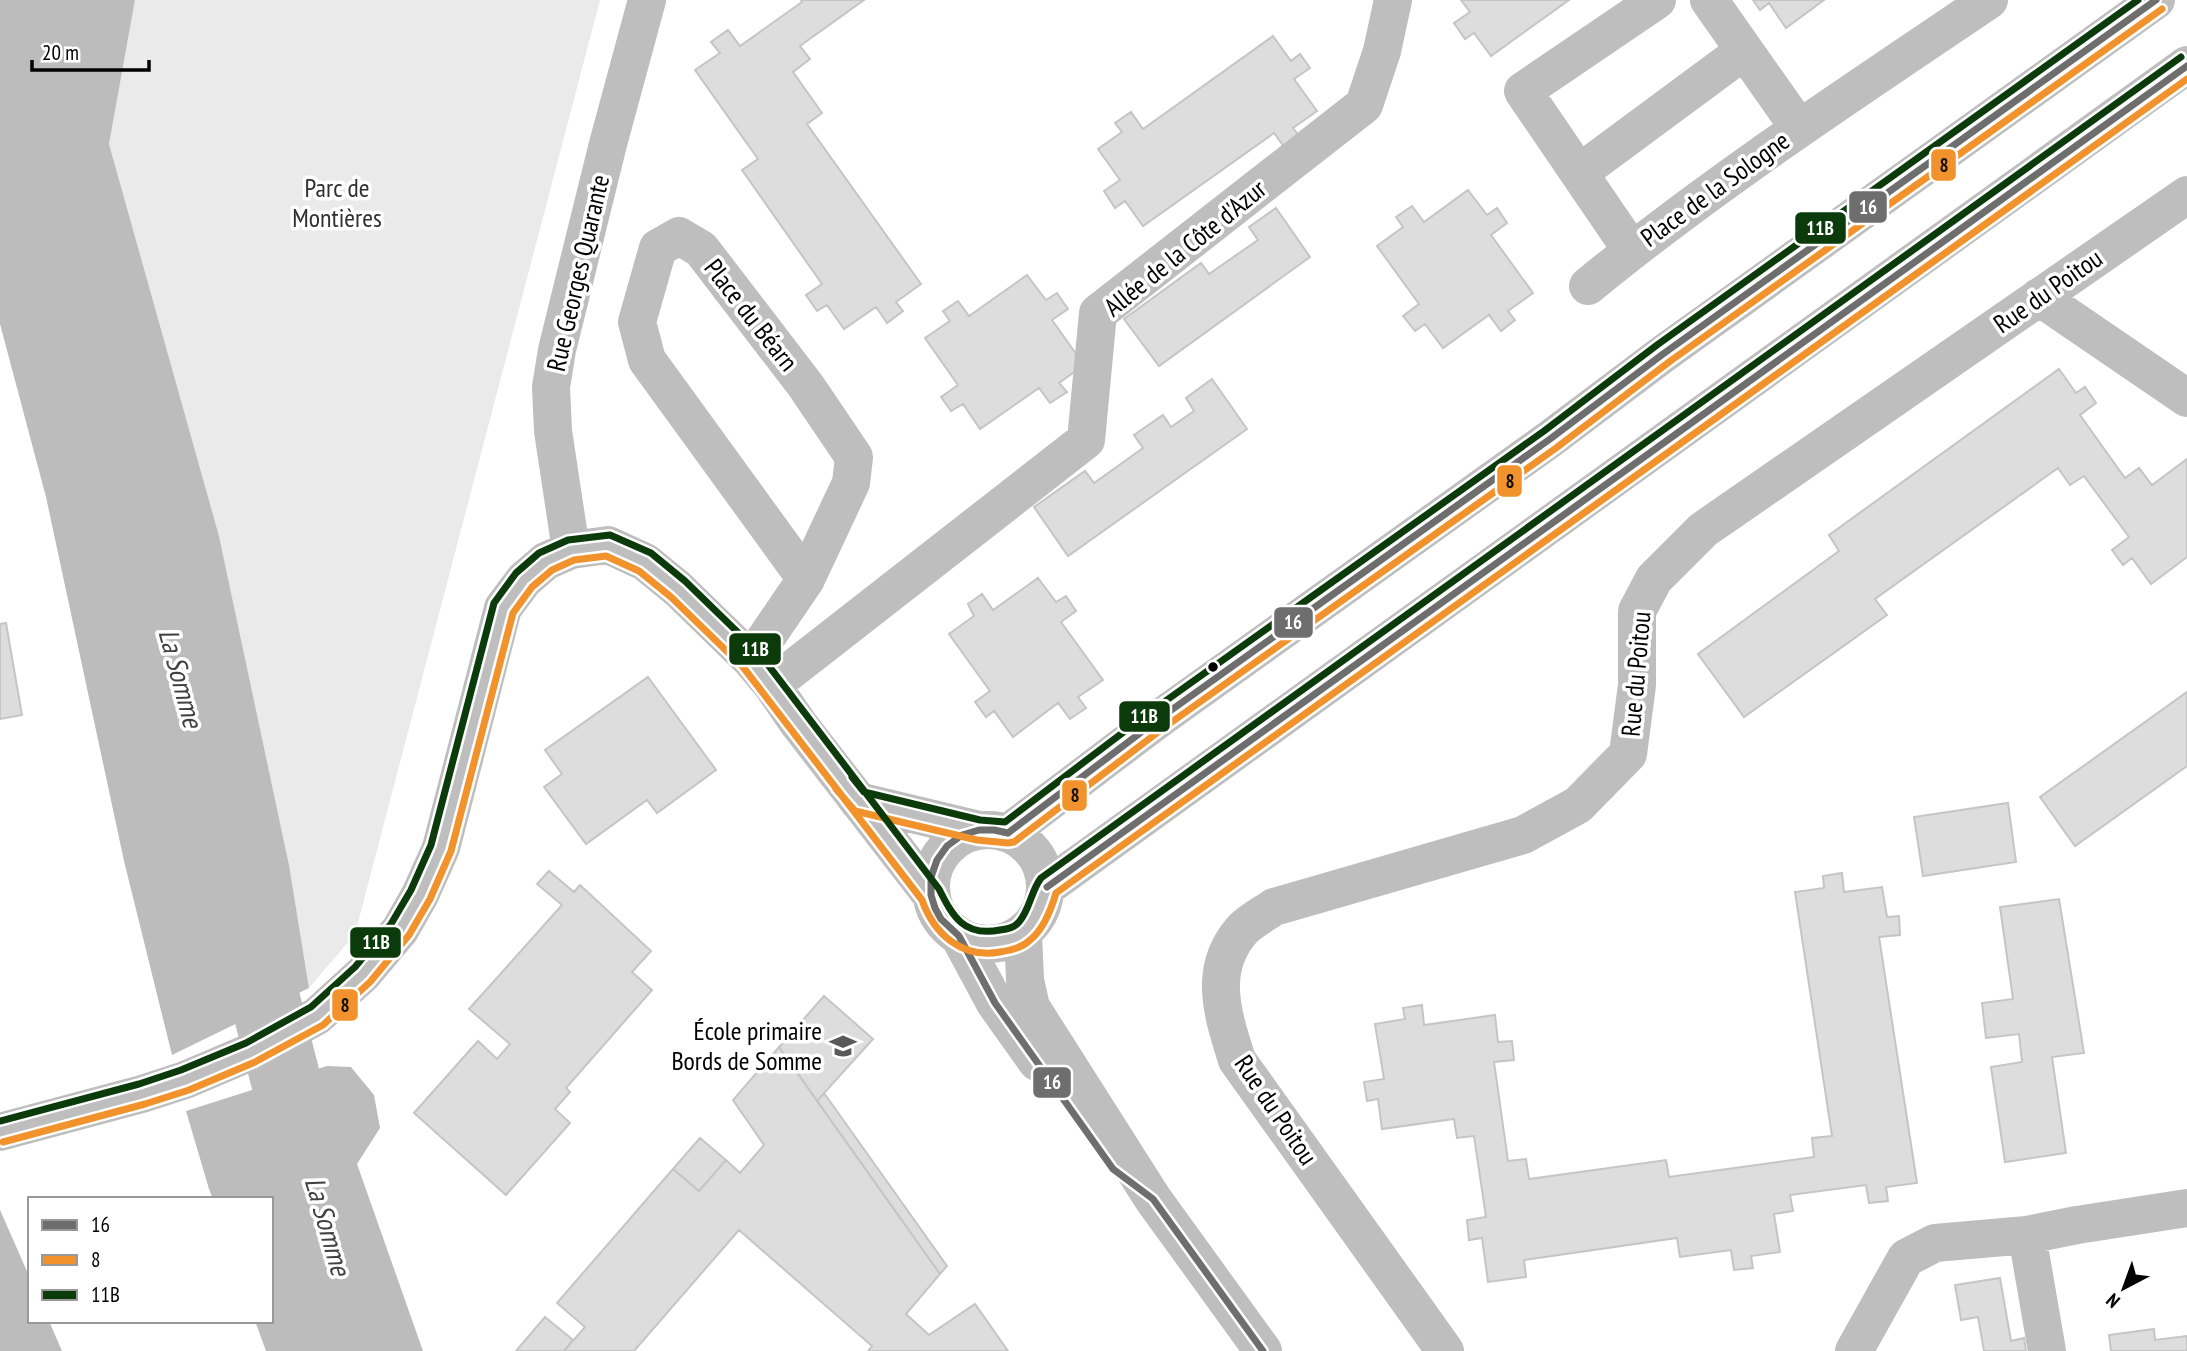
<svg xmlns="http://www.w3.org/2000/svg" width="2187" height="1351" font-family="'PT Sans Narrow',sans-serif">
<rect width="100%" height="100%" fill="#fff"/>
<path fill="#eaeaea" d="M 135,0 L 600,0 L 355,934 L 309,988 L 289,865 L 219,536 L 109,144 Z"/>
<path fill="#bcbcbc" d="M 0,0 L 135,0 L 109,144 L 219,536 L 289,865 L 309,988 L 172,1055 L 124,861 L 46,497 L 0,324 Z
M 327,1066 L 351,1067 L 374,1095 L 380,1128 L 357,1164 L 423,1351 L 266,1351 L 255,1321 L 271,1321 L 271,1199 L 213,1199 L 209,1189 L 186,1111 Z
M 0,1210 L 30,1278 L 30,1321 L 49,1321 L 62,1351 L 0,1351 Z"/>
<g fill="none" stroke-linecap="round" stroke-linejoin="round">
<path stroke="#bcbcbc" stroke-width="70" d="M 243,914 L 292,1104 L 365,1351"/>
</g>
<path fill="#ddd" stroke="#c5c5c5" stroke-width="2" d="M 801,0 L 864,0 L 800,46 L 810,59 L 793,72 L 822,113 L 807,124 L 921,284 L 896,302 L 903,311 L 887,323 L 876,307 L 844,329 L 827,305 L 817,311 L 806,295 L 822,284 L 742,170 L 758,159 L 695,70 L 720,53 L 711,42 L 728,30 L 740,46 L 802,2 Z
M 1461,0 L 1569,0 L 1491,56 L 1474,33 L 1465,39 L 1454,23 L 1470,12 Z
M 1753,0 L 1824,0 L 1786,28 L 1769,3 L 1760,10 Z
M 1273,36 L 1291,61 L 1300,54 L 1310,68 L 1294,79 L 1317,111 L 1293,128 L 1300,137 L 1285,148 L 1274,133 L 1143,226 L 1125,201 L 1115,208 L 1104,191 L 1120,180 L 1098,149 L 1122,132 L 1115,123 L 1131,112 L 1143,129 Z
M 1468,190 L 1487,215 L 1497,208 L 1507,223 L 1491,235 L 1533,293 L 1508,311 L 1515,320 L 1501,331 L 1489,315 L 1443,348 L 1425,324 L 1415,331 L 1403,316 L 1419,304 L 1377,246 L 1403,227 L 1396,217 L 1412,206 L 1424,222 Z
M 1276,208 L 1310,257 L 1159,366 L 1124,319 L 1201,263 L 1209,274 L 1258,240 L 1249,227 Z
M 1027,275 L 1046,300 L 1057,293 L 1068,309 L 1052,320 L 1084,365 L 1059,383 L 1067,392 L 1050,403 L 1039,388 L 980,429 L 963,404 L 951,411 L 941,397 L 958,385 L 925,338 L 950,321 L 943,311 L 958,301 L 969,316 Z
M 2059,369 L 2076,393 L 2085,387 L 2096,403 L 2080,415 L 2125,478 L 2139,468 L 2152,485 L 2187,459 L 2187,557 L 2151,584 L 2132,558 L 2123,565 L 2112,550 L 2129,537 L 2084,476 L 2070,485 L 2058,468 L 1875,599 L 1887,615 L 1744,717 L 1698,654 L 1839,551 L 1829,535 Z
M 1212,379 L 1247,429 L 1068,556 L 1034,507 L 1085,471 L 1094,483 L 1143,448 L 1134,435 L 1163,415 L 1171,427 L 1194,411 L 1186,398 Z
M 1038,578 L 1056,602 L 1066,596 L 1076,611 L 1061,622 L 1103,680 L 1078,697 L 1086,708 L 1070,719 L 1058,703 L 1013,737 L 994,711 L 986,717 L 975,702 L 990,691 L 949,634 L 974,616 L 968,604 L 982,594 L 993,610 Z
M 6,623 L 22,715 L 0,719 L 0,624 Z
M 648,677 L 716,770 L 657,813 L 647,800 L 586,844 L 544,787 L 562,774 L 545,750 Z
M 2187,692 L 2187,766 L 2075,846 L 2040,797 Z
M 2008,803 L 2016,862 L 1923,876 L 1914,817 Z
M 549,871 L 574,892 L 580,885 L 651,951 L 632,972 L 652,990 L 566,1088 L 570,1092 L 555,1109 L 570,1123 L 506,1195 L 414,1113 L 478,1041 L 497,1059 L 510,1044 L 469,1009 L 562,905 L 537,884 Z
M 1842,873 L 1844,892 L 1882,887 L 1887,917 L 1899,916 L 1900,935 L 1879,937 L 1917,1183 L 1886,1187 L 1888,1201 L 1869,1203 L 1866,1185 L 1790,1195 L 1793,1211 L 1774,1214 L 1780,1252 L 1751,1256 L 1753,1268 L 1734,1270 L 1731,1250 L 1680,1257 L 1677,1238 L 1524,1260 L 1526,1277 L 1488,1282 L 1482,1238 L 1469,1240 L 1467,1220 L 1486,1217 L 1474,1136 L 1457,1138 L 1454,1119 L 1382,1129 L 1378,1099 L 1367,1101 L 1364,1082 L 1384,1079 L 1375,1024 L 1405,1019 L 1403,1008 L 1422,1005 L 1424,1025 L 1495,1015 L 1498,1042 L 1512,1041 L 1514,1060 L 1494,1062 L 1508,1161 L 1526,1159 L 1529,1179 L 1666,1160 L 1669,1177 L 1814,1157 L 1812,1138 L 1832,1136 L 1795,892 L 1824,888 L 1823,876 Z
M 2059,899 L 2084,1053 L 2052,1057 L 2066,1153 L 2005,1162 L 1991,1067 L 2022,1062 L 2019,1034 L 1986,1038 L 1982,1003 L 2013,999 L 2000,907 Z
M 824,996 L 873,1039 L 817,1101 L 779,1047 Z
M 779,1047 L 940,1274 L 906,1314 L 929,1335 L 975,1304 L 1008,1351 L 868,1351 L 872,1346 L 739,1230 L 634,1351 L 564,1351 L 585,1327 L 557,1303 L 673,1169 L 699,1191 L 726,1160 L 740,1173 L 764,1145 L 733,1100 Z
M 824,1093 L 947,1266 L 940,1274 L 817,1101 Z
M 700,1138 L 726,1160 L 699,1191 L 673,1169 Z
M 2000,1278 L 2011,1341 L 2024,1338 L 2026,1351 L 1984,1351 L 1978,1317 L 1961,1320 L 1955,1285 Z
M 545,1317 L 573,1340 L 564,1351 L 516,1351 Z
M 2154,1329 L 2155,1340 L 2187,1336 L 2187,1351 L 2111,1351 L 2109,1335 Z"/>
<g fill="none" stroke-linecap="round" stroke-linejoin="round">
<path stroke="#bebebe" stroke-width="38" d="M 1709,0 L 1799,128
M 1579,173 L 1744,51
M 1632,251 L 1523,91 L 1657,0
M 1588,286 C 1715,182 1853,92 1989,0
M 2039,297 L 2187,398
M 571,550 L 553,431 L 551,387 L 557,350 L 608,144 L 647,0
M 751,660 L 806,579 L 851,483 L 854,457 L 806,386 L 701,249 L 679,236 L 658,248 L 637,322 L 647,360 L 806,579
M 772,685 L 1086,440 L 1098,313 L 1364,105 L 1382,51 L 1393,0
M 858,801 L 979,830
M931 887a57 57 0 1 1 114 0a57 57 0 1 1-114 0Z
M 1008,833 L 1156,721 L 1550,439 L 1663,354 L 2156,0
M 1047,887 L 2187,65
M 1023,933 L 1025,980 L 1031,1007 L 1153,1199 L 1263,1351
M 959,936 L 995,1003 L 1037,1062
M 0,1132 L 142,1094 L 185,1080 L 251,1052 L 317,1016 L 363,974 L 400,930 L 420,895 L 441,848 L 503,608 L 524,580 L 546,561 L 571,550 L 608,545 L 645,562 L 678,589 L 751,660 L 772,685 L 798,723 L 931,895
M 2027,1235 L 2047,1351
M 1445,1351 L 1237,1060 C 1223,1015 1207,970 1242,930 C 1250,921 1264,914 1274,907 L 1523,835 L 1578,805 L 1628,754 L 1637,685 L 1637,611 L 1654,579 L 1703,530 L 2187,195
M 1854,1351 L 1906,1258 L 1935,1243 L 2027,1235 L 2077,1225 L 2187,1208"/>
<g stroke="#fff" stroke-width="12">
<path id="bus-1" d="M 1008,833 L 1156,721 L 1550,439 L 1663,354 L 2156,0
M 1008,833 L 994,830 L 979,830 L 962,835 L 947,846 L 937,860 L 931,877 L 931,895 L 935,908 L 941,919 L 959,936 L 995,1003 L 1113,1169 L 1153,1199 L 1263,1351
M 1047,887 L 2187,66"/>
</g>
<g stroke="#fff" stroke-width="12">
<path id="bus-2" d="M 836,789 L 855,811 L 977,840 L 1008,843 L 1014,842 L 1162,729 L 1556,448 L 1669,362 L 2162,9
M 3,1142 L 145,1104 L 189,1090 L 255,1062 L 323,1025 L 370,982 L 409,935 L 430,899 L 451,851 L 513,613 L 532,587 L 552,570 L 574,560 L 606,556 L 639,571 L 671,597 L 743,667 L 922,900 C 934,934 962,959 1000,952 C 1011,950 1022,948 1030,940 C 1044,929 1051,910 1056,893 L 2187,79"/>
</g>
<g stroke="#fff" stroke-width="12">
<path id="bus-3" d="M 852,777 L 864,792 L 980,820 L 1005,822 L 1150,712 L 1544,431 L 1657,345 L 2138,0
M 0,1121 L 139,1084 L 181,1070 L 246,1043 L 311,1007 L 355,967 L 391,924 L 411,890 L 431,845 L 494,603 L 516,573 L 539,553 L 568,540 L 610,535 L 651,553 L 685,581 L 759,653 L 939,889 C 953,917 964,937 1000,930 C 1007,929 1014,928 1019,922 C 1030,909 1031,891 1041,878 L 2181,57"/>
</g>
<use href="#bus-1" stroke="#6e6e6e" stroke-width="7"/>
<use href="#bus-2" stroke="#f1922c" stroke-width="7"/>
<use href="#bus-3" stroke="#0b3b0b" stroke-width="7"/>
</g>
<defs>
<g id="school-bare" transform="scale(2.1)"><path d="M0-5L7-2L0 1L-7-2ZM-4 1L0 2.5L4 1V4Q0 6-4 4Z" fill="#595959" stroke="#fff" stroke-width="2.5" paint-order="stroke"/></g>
</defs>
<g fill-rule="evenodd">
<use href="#school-bare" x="843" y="1046"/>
</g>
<circle fill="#000" stroke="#fff" stroke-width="2.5" cx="1213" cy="667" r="6"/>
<g text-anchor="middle" stroke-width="7" stroke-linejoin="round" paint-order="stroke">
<g font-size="26" fill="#303030" stroke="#fff">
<text x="337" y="197">Parc de<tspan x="337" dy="30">Montières</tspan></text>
</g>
<g font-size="26" fill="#000" stroke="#fff">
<text transform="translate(1715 189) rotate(-36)" y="9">Place de la Sologne</text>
<text transform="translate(1185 248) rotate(-39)" y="9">Allée de la Côte d'Azur</text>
<text transform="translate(578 273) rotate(-77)" y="9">Rue Georges Quarante</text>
<text transform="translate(2048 291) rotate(-35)" y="9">Rue du Poitou</text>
<text transform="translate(751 315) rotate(52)" y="9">Place du Béarn</text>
<text transform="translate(1636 674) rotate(-85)" y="9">Rue du Poitou</text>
<text transform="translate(1276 1110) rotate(56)" y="9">Rue du Poitou</text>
</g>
<g font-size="26" fill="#000" stroke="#fff" text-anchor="end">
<text x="822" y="1040">École primaire<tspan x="822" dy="30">Bords de Somme</tspan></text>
</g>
<g font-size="28" font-style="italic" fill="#414141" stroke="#fff">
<text transform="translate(181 678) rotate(75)" y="10">La Somme</text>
<text transform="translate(328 1226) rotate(74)" y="10">La Somme</text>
</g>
</g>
<g stroke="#fff" stroke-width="2.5">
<rect x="1930" y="148" width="27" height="34" rx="7" fill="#f1922c"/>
<rect x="1848" y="190" width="40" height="34" rx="7" fill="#6e6e6e"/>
<rect x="1794" y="211" width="53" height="34" rx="7" fill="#0b3b0b"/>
<rect x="1496" y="464" width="27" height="34" rx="7" fill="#f1922c"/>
<rect x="1273" y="606" width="41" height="33" rx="7" fill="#6e6e6e"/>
<rect x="728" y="632" width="54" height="34" rx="7" fill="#0b3b0b"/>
<rect x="1118" y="700" width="53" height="33" rx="7" fill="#0b3b0b"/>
<rect x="1061" y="779" width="27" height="33" rx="7" fill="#f1922c"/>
<rect x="349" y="926" width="53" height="33" rx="7" fill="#0b3b0b"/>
<rect x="331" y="988" width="28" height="34" rx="7" fill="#f1922c"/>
<rect x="1032" y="1066" width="40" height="33" rx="7" fill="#6e6e6e"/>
</g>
<g font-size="19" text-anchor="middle" font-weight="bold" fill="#fff">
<text x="1868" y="214">16</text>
<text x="1820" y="235">11B</text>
<text x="1293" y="629">16</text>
<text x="755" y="656">11B</text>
<text x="1144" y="723">11B</text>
<text x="376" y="949">11B</text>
<text x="1052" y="1089">16</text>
</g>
<g font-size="19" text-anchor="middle" font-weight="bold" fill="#111">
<text x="1944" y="172">8</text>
<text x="1510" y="488">8</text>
<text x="1075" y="802">8</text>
<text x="345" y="1012">8</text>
</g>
<rect x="28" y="1197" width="245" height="126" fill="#ffffff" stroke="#999999" stroke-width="2"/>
<rect x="42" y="1220" width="35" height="10" fill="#6e6e6e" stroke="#999999" stroke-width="2"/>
<text x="91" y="1232" font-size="21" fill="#000000">16</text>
<rect x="42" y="1255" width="35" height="10" fill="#f1922c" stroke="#999999" stroke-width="2"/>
<text x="91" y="1267" font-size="21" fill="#000000">8</text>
<rect x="42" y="1290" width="35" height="10" fill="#0b3b0b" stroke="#999999" stroke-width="2"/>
<text x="91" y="1302" font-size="21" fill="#000000">11B</text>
<g transform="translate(2124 1288) rotate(221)" stroke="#ffffff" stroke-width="5" paint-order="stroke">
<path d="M0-5L12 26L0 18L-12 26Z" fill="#000000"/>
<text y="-10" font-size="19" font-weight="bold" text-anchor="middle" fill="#000000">N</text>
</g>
<path d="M32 60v10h117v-10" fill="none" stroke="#000000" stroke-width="3.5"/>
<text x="42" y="60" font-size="21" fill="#000000" stroke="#ffffff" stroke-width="5" paint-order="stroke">20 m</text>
</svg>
